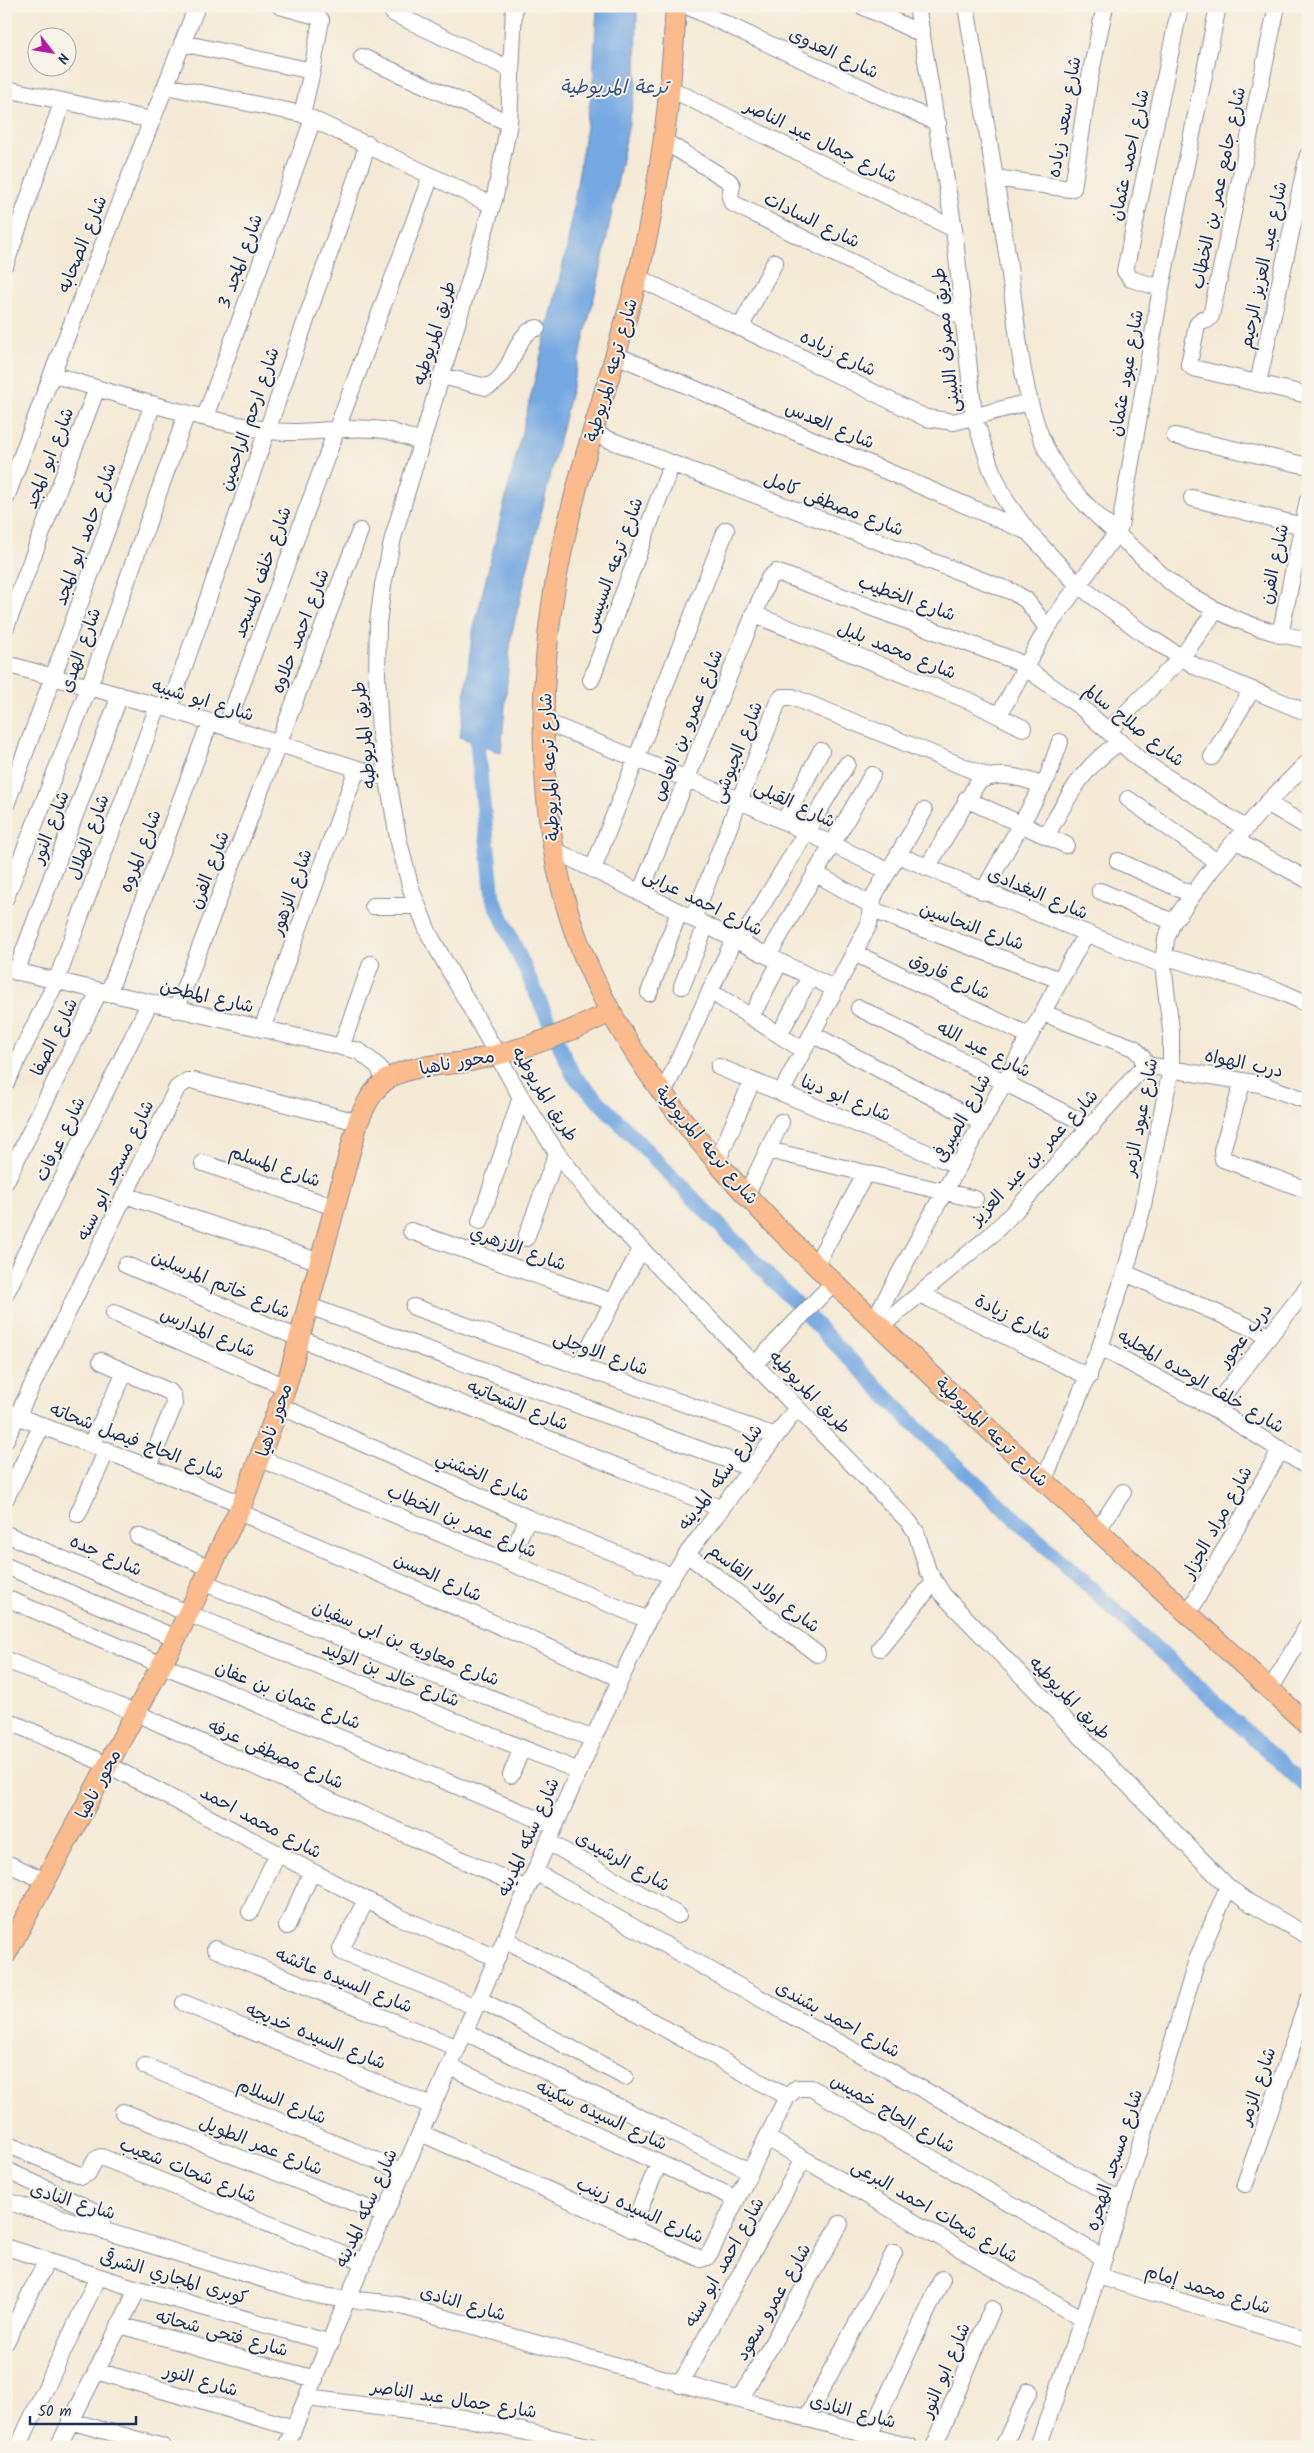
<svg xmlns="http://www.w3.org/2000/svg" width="1314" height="2453" font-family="Kalam,'Playpen Sans Arabic',sans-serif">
<rect width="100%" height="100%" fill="#f7f3e8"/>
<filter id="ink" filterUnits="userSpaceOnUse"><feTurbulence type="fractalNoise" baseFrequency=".02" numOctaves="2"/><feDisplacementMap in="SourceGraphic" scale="10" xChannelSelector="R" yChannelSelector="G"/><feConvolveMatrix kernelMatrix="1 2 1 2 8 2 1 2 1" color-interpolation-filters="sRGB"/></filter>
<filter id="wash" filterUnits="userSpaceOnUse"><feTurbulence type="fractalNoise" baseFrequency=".0096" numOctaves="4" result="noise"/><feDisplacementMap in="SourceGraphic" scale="20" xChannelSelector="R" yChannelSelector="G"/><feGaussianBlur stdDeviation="1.12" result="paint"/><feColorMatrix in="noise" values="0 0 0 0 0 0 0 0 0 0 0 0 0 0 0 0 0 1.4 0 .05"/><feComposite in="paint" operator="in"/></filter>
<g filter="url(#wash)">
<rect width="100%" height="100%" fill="#f4e9d5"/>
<path fill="#75a7e1" stroke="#486ba0" d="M 597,6 L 637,6 L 636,87 L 600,273 L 511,636 L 501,753 L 460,737 L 472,636 L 567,248 L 593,82 Z"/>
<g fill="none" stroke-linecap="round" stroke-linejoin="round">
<path stroke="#75a7e1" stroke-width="15" d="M 477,744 L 493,898 L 573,1075 L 922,1433 L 1308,1788"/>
</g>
</g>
<g filter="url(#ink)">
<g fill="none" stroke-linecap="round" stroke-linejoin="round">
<g stroke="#888c9a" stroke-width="18">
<path id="minor" d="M 280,6 L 316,16 L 321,20 L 312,71
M 514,6 L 509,123 L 495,196 L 393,538 L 383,585 L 378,623 L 377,675 L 380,733 L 398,838 L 411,889 L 429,934 L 521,1097 L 557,1153 L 599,1206 L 909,1522 L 916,1532 L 928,1571 L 944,1596 L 1228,1887 L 1248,1902 L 1308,1936
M 687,6 L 938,123
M 862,6 L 922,34
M 917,6 L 954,229 L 974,416 L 991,469 L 1006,501 L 1028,532 L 1078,585 L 1144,634 L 1197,667 L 1308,713
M 966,6 C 981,93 996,180 1009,267 C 1017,323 1020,384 1041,437 C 1059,485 1099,518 1136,551 C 1154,568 1172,586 1194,598 C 1229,619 1268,633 1308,640
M 1277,6 L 1211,316 L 1207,320 L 1202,319 L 1197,325 L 1189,364 L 1193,368 L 1308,395
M 393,13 L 512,70
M 182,43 L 312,71 L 302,114
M 362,57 L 509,123
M 166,86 L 302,114 L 492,205
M 669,88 L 954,229
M 6,89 L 152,120
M 664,141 L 729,181 L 732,185 L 730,197 L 732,203 L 963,317
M 996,178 L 1070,189 L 1073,188 L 1089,81 L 1105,6
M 6,263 L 62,103
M 637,277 L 926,418 L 954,422 L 1029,402
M 1161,288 L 1131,279 L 1125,271 L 1180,6
M 740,328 L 775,262
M 616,355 L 1028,532
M 52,374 C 122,397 194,418 266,430 C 307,437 349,423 389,431 C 400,434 411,439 421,442
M 442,376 L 486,387 C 515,378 512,333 537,328
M 1258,383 L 1308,155
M 205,417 L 313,119
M 594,434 L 1013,592 L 1026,600 L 1047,628
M 1175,436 L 1308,466
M 6,498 L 52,374 L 197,6
M 1192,498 L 1302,526
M 753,614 L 972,702 L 1023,728
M 6,627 L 97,388
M 1280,635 L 1308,500
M 6,664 L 169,709 L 387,778
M 591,680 L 672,463
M 169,709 L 368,144
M 999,715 L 1047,628 L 1116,534 L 1120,526 L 1161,288 L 1218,6
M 543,721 L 739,800 L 888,871
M 226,727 L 431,176
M 1109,730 L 1181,658 L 1216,610
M 1212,757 L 1251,691
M 966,799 L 1066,845
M 1128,799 L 1217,862
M 1267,803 L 1308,827
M 6,805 L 153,404
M 785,820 L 821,751
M 1046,836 C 1069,796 1081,768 1120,742
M 1235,840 L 1308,880
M 554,850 L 835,989
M 898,855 L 1163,965
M 1118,861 L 1193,895
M 927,868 L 978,782 C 996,770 1024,778 1043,786
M 593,869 L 726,530
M 815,873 L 871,905
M 1100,891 L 1173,922
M 983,892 L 1048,776 L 1060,742
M 640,893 L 769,578 L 776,572 L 1016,661 L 1082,708 L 1139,759 L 1245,828
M 6,897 L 89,687 L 187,413
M 373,906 L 418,906
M 870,909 L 1060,980
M 693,919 L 778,702 L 782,697 L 792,697 L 989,777
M 740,942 L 847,764
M 854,953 L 1030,1036
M 768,956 L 872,775
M 1163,956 L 1277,990 L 1308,1004
M 6,969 L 359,1051 L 379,1067 L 384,1082
M 16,972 L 120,695
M 682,986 L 706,925
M 710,991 L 803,1050
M 649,993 L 679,912
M 108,994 L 210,722
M 859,1008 L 1092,1127
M 176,1010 L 360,531
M 1043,1013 L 1134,1048 L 1143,1058 L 1143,1067
M 751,1017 L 780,962
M 262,1029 L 357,769
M 812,1034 L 982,1123
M 779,1035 L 810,977
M 341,1047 L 371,964
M 719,1067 L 959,1166
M 1243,1081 L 1222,1150 L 1223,1159 L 1307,1190
M 6,1083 L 56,982 L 158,706
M 781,1093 L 869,924 L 871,905 L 876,892 L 924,811
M 663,1094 L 734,939
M 768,1150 L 975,1199
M 717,1162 L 752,1081
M 203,1163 L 334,1207
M 6,1181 L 99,992
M 747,1194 L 781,1122
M 125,1195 L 320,1262
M 480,1221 L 521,1097
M 411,1231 L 613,1302
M 526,1238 L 557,1153
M 816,1264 L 866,1173
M 126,1265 L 301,1339 L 720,1508
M 1125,1273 L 1270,1336
M 6,1293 L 149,1004
M 920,1294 L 1089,1377
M 309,1306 L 750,1468
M 414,1307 L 775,1436
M 114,1313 L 286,1387
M 874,1320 L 1085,935
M 881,1326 L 991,1235 L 1015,1211 L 1143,1067 L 1152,1066 L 1260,1084 L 1308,1101
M 1100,1347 L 1213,1408 L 1308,1467
M 101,1361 L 170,1392 L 173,1396 L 174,1405 L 149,1466
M 755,1364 L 834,1282
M 579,1366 L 641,1249
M 280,1406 L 528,1518 L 672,1576
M 1213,1408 L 1308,1287
M 17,1416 L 242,1504
M 6,1439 L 177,1088 L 187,1081 L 194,1081 L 358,1122
M 91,1444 L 125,1372
M 261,1459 L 648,1620
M 1043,1482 L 1100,1347 L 1125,1273 L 1142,1210 L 1171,1069 L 1171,1030 L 1163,965 L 1166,939 L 1173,922 L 1217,862 L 1267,803 L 1308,762
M 6,1498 L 42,1425
M 239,1512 L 621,1679
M 78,1514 L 107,1450
M 1097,1531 L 1123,1492
M 6,1534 L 189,1614 L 579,1771
M 138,1536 L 212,1569
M 687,1554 L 817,1654
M 508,1562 L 528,1518
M 6,1566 L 176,1638
M 205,1583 L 593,1739
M 6,1598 L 162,1665 L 555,1826
M 1188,1614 L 1281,1449
M 880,1648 L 934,1582
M 6,1660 L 136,1713 L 527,1889
M 1270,1690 L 1308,1625
M 6,1720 L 108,1765 L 401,1918 L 497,1958
M 511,1775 L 522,1748
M 548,1842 L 678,1915
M 6,1863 L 46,1881
M 535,1872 L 1122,2201
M 366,1900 L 341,1949 L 342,1952 L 476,2007
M 250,1912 L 278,1853
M 287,1926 L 312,1872
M 505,1939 L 787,2097
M 215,1949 L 458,2048
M 479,1999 L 625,2077
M 184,2003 L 432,2106
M 465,2032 L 750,2171
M 145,2066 L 404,2172
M 450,2067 L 737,2199
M 123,2112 L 385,2215
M 421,2133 L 701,2259 L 707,2257 L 711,2251 L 787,2097 L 797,2088 L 811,2088 L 1104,2258
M 767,2138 L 1083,2319
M 6,2144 L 82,2176 L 88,2173 L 95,2160 L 101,2157 L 364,2262
M 6,2170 L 96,2212 L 102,2220 L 103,2231
M 1245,2184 L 1308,2000
M 6,2201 L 309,2293 C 339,2301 368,2299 398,2305 L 910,2447
M 631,2229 L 659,2163
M 6,2247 L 138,2289 L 331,2343
M 1098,2276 L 1308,2340
M 119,2325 L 315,2379
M 6,2342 L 47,2260
M 96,2371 L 294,2428
M 680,2385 L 803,2159
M 307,2398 L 464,2418 L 593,2447
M 740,2400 L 840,2224
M 806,2419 L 894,2253
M 70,2421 L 163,2447
M 869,2436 L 942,2279
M 18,2447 L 98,2277
M 58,2447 L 138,2289
M 286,2447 L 347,2300 L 593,1739 L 648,1620 L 672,1576 L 687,1554 L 797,1408
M 934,2447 L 992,2309
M 1003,2447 L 1029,2391
M 1038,2447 L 1104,2258 L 1163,2074 L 1197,1960 L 1228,1887"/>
</g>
<g stroke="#888c9a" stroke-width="22">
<path id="major" d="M 676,6 C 671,98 660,189 637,279 C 609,387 568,494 552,605 C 539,695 540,800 562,889 C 587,994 654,1089 723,1169 C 783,1238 853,1300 919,1363 C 1047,1486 1179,1604 1308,1725
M 6,1954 L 176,1638 L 242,1504 L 286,1387 L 358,1122 C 366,1103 375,1084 395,1075 C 417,1064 446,1066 470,1061 C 520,1051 565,1035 611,1012"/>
</g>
<use href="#minor" stroke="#fff" stroke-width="16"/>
<use href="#major" stroke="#fbbb8c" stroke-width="20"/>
</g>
</g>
<g text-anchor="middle" stroke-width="4" stroke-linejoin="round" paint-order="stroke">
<g font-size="18" fill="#1b2f5e" stroke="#f7f3e8">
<text transform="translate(834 53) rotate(25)" y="6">شارع العدوى</text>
<text transform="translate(1064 117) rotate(-80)" y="6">شارع سعد زياده</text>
<text transform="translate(821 141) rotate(26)" y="6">شارع جمال عبد الناصر</text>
<text transform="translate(1129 155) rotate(-78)" y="6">شارع احمد عثمان</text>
<text transform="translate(1218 188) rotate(-78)" y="6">شارع جامع عمر بن الخطاب</text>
<text transform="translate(812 220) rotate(26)" y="6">شارع السادات</text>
<text transform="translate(82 244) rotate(-68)" y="6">شارع الصحابه</text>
<text transform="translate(240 261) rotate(-70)" y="6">شارع المجد 3</text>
<text transform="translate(1263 265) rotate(-78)" y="6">شارع عبد العزيز الرحيم</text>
<text transform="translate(434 333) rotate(-73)" y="6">طريق المريوطيه</text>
<text transform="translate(946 340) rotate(-96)" y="6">طريق مصرف اللبينى</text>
<text transform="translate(838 353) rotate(26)" y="6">شارع زياده</text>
<text transform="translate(611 370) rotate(-74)" y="6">شارع ترعه المريوطية</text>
<text transform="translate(1126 373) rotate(-80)" y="6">شارع عبود عثمان</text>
<text transform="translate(249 419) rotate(-71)" y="6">شارع ارحم الراحمين</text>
<text transform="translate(830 425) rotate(23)" y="6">شارع العدس</text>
<text transform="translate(49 458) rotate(-69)" y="6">شارع ابو المجد</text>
<text transform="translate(834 504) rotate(21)" y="6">شارع مصطفى كامل</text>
<text transform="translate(85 534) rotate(-70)" y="6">شارع حامد ابو المجد</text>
<text transform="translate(1274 564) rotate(-78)" y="6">شارع الفرن</text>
<text transform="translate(613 565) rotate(-70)" y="6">شارع ترعه السيسى</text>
<text transform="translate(262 572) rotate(-70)" y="6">شارع خلف المسجد</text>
<text transform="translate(907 598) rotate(20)" y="6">شارع الخطيب</text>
<text transform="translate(300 631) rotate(-69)" y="6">شارع احمد حلاوه</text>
<text transform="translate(80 650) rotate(-70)" y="6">شارع الهدى</text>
<text transform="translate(897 650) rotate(22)" y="6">شارع محمد بلبل</text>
<text transform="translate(203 700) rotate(17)" y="6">شارع ابو شيبه</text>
<text transform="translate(687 725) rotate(-68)" y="6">شارع عمرو بن العاص</text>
<text transform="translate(1134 725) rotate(38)" y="6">شارع صلاح سالم</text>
<text transform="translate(364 735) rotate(-96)" y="6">طريق المريوطيه</text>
<text transform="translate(737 752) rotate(-68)" y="6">شارع الجيوشى</text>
<text transform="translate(549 767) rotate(-93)" y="6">شارع ترعه المريوطية</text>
<text transform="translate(795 804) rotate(25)" y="6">شارع القبلى</text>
<text transform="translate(50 827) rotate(-69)" y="6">شارع النور</text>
<text transform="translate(88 837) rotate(-70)" y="6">شارع الهلال</text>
<text transform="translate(140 851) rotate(-69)" y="6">شارع المروه</text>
<text transform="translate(209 870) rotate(-69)" y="6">شارع الفرن</text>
<text transform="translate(291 892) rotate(-70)" y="6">شارع الزهور</text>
<text transform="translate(1038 893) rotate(23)" y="6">شارع البغدادى</text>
<text transform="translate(703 902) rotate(26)" y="6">شارع احمد عرابى</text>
<text transform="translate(972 926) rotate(20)" y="6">شارع النحاسين</text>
<text transform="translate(950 976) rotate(25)" y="6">شارع فاروق</text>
<text transform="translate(207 996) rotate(13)" y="6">شارع المطحن</text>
<text transform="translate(54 1037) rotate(-64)" y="6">شارع الصفا</text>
<text transform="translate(984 1049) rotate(27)" y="6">شارع عبد الله</text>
<text transform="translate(457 1062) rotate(-10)" y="6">محور ناهيا</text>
<text transform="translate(1244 1063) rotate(12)" y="6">درب الهواه</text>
<text transform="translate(545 1094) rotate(58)" y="6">طريق المريوطيه</text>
<text transform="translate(846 1098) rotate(22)" y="6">شارع ابو دينا</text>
<text transform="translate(1140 1117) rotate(-79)" y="6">شارع عبود الزمر</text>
<text transform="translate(962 1118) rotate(-61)" y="6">شارع الصيرفى</text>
<text transform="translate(60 1139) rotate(-64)" y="6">شارع عرفات</text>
<text transform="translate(707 1145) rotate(50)" y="6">شارع ترعه المريوطية</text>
<text transform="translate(1034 1157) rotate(-47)" y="6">شارع عمر بن عبد العزيز</text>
<text transform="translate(275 1166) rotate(19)" y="6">شارع المسلم</text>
<text transform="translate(115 1170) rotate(-64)" y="6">شارع مسجد ابو سنه</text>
<text transform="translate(518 1248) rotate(20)" y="6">شارع الازهري</text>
<text transform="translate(221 1284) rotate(23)" y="6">شارع خاتم المرسلين</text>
<text transform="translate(1013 1317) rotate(26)" y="6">شارع زيادة</text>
<text transform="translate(208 1332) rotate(23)" y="6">شارع المدارس</text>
<text transform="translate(1245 1335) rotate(-52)" y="6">درب عجور</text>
<text transform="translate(601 1353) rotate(20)" y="6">شارع الاوجلى</text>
<text transform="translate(1201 1381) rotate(30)" y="6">شارع خلف الوحده المحليه</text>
<text transform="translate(810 1392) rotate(46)" y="6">طريق المريوطيه</text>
<text transform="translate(518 1405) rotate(22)" y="6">شارع الشحاتيه</text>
<text transform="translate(274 1420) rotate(-71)" y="6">محور ناهيا</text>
<text transform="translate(992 1432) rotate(44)" y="6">شارع ترعه المريوطية</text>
<text transform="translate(137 1441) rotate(21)" y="6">شارع الحاج فيصل شحاته</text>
<text transform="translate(483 1476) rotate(24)" y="6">شارع الخشني</text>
<text transform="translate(720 1477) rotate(-53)" y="6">شارع سكه المدينه</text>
<text transform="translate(462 1521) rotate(23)" y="6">شارع عمر بن الخطاب</text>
<text transform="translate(1217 1522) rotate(-61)" y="6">شارع مراد الجزار</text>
<text transform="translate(106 1555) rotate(24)" y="6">شارع جده</text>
<text transform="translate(438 1577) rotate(24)" y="6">شارع الحسن</text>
<text transform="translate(764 1588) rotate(37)" y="6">شارع اولاد القاسم</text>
<text transform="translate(406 1643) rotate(22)" y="6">شارع معاويه بن ابى سفيان</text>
<text transform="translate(391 1674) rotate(22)" y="6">شارع خالد بن الوليد</text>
<text transform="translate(288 1695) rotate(22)" y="6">شارع عثمان بن عفان</text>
<text transform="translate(1070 1698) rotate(46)" y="6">طريق المريوطيه</text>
<text transform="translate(276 1754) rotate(24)" y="6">شارع مصطفى عرفه</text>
<text transform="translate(98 1784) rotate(-62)" y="6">محور ناهيا</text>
<text transform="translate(261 1822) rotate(28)" y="6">شارع محمد احمد</text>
<text transform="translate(528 1837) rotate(-66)" y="6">شارع سكه المدينه</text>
<text transform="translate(623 1861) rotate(29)" y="6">شارع الرشيدى</text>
<text transform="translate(344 1980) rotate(22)" y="6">شارع السيده عائشه</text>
<text transform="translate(838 2019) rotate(29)" y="6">شارع احمد بشندى</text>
<text transform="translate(316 2036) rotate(22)" y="6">شارع السيده خديجه</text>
<text transform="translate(1257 2086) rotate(-71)" y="6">شارع الزمر</text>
<text transform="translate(282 2101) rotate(22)" y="6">شارع السلام</text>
<text transform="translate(893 2113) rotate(30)" y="6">شارع الحاج خميس</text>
<text transform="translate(602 2115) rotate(25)" y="6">شارع السيده سكينه</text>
<text transform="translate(261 2145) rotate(22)" y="6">شارع عمر الطويل</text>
<text transform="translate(1114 2160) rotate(-72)" y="6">شارع مسجد الهجره</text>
<text transform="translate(188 2170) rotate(22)" y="6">شارع شحات شعيب</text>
<text transform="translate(73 2201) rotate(17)" y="6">شارع النادى</text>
<text transform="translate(366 2208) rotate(-66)" y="6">شارع سكه المدينه</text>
<text transform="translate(640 2210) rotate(24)" y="6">شارع السيده زينب</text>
<text transform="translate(935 2211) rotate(30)" y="6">شارع شحات احمد البرعى</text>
<text transform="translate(724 2262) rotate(-61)" y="6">شارع احمد ابو سنه</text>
<text transform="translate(174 2277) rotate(16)" y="6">كوبرى المجاري الشرقى</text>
<text transform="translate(1208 2289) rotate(17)" y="6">شارع محمد إمام</text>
<text transform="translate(773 2302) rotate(-60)" y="6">شارع عمرو سعود</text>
<text transform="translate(463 2303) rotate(16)" y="6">شارع النادى</text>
<text transform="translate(222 2333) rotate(15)" y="6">شارع فتحى شحاته</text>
<text transform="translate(945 2370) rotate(-67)" y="6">شارع ابو النور</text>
<text transform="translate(201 2380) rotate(16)" y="6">شارع النور</text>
<text transform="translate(454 2399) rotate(9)" y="6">شارع جمال عبد الناصر</text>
<text transform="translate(853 2411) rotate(15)" y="6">شارع النادى</text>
</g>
<g font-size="19" font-style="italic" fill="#365385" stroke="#f7f3e8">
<text x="614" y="93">ترعة المريوطية</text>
</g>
</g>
<rect width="1314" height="2453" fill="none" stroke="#f7f3e8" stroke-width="25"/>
<g transform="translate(52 52) rotate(121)"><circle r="24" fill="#f7f3e8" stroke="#9fa5b1"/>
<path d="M0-4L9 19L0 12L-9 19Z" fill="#b5179e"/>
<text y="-8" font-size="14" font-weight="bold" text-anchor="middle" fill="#1b2f5e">N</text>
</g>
<path d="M30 2416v8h106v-8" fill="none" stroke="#1b2f5e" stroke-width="2.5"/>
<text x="38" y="2416" font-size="15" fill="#1b2f5e" stroke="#f7f3e8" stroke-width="4" paint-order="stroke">50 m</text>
</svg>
